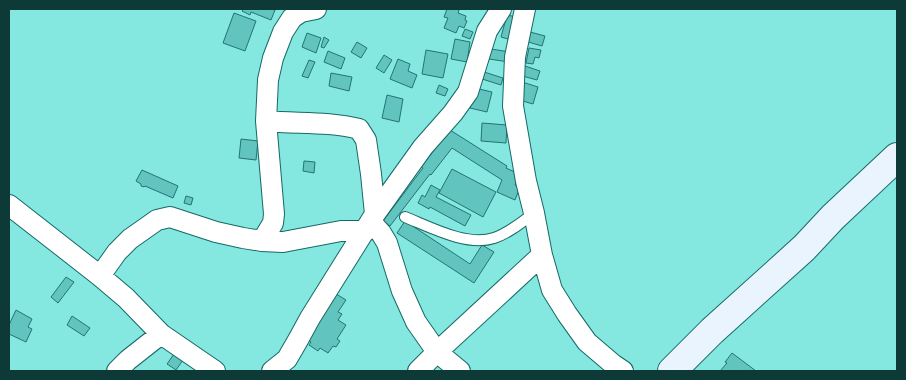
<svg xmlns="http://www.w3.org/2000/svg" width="906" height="380" font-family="'Asap Condensed',sans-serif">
<rect width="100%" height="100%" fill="#84e7e0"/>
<path fill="#61c4be" stroke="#257470" d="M 244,9 L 271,9 L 275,10 L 271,20 L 251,12 L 250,15 L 242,11 Z
M 447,9 L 457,9 L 459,10 L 458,13 L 466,16 L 465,20 L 467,21 L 464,28 L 459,26 L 456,33 L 444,28 L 448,18 L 444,17 Z
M 234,13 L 256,21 L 245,51 L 223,43 Z
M 507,15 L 521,18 L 515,41 L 501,37 Z
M 465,29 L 473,32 L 470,39 L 462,36 Z
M 530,32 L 545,36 L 542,46 L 528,42 Z
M 307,33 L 321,38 L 316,53 L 302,47 Z
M 324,37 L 329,40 L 324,48 L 321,47 Z
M 455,39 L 470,42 L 467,62 L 451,59 Z
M 357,42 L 367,48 L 361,58 L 351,52 Z
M 529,48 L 541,50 L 539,58 L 535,57 L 533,64 L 526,63 Z
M 491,49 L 510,52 L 509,62 L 489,59 Z
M 426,50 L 448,54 L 443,78 L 422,74 Z
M 328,51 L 345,58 L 341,69 L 324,62 Z
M 384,55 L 392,60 L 384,73 L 376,68 Z
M 398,59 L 410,64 L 408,71 L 417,75 L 412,88 L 390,79 Z
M 309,60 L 315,62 L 308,78 L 302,76 Z
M 522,65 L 540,71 L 537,80 L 519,75 Z
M 481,71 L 503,78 L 501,85 L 479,78 Z
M 331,73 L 352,77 L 349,91 L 329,86 Z
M 519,81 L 538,87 L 533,104 L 516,99 Z
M 439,85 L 448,89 L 445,96 L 436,93 Z
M 475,88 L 492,92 L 487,112 L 470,108 Z
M 387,95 L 403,99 L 399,122 L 382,118 Z
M 482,123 L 507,125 L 506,143 L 481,141 Z
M 450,130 L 507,166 L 506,168 L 517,173 L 519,176 L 515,185 L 520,187 L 515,200 L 497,192 L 502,180 L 452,148 L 431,175 L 430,174 L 390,226 L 383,221 L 423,168 L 421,167 Z
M 241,139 L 258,141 L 256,160 L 239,158 Z
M 304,161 L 315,162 L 314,173 L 303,171 Z
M 452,169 L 496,192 L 483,217 L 439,193 Z
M 142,170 L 178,186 L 173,198 L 145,186 L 144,187 L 141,186 L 141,184 L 136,181 Z
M 431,185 L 440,190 L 436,197 L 471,215 L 465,226 L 430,207 L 429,209 L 418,203 L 422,195 L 425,197 Z
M 186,196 L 193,198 L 191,205 L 184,203 Z
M 405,221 L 470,264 L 482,245 L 494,252 L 474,283 L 397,233 Z
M 66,277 L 74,282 L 58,303 L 51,297 Z
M 333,292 L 346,300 L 338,312 L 342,314 L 338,320 L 346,325 L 337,339 L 340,341 L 336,347 L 333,346 L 328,353 L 320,348 L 318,351 L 309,345 L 311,342 L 303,337 Z
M 16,310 L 32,319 L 28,327 L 32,329 L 26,342 L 9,334 L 9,325 Z
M 72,316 L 90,328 L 84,336 L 67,325 Z
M 732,353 L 756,371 L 720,371 L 727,363 L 725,362 Z
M 174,354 L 183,360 L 176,370 L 167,364 Z"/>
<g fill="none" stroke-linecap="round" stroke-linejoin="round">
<g stroke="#166965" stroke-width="12">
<path id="lane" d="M 405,217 C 430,227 467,247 494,238 C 509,233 522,222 534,213"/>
</g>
<g stroke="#166965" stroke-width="22">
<path id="street" d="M 525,9 L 515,57 L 513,106 L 526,181 L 534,213 L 542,255 L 552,290 L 567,314 L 587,342 L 614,365 L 623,371
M 266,121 C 297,124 328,121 359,129 L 366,140 L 371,174 L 375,214
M 9,205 L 100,276 L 126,298 L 161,334 L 215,371
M 371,222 L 381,233 L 387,243 L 402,291 L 416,322 L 437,352 L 460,371
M 262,241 L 273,223 L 274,214 L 266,121 L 268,80 L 273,58 L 283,32 L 292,18 L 301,12 L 316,9
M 100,276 L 117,252 L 130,239 L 157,220 L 170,217 L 216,232 L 243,238 L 262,241 L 283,242 L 341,231 L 366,231
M 117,371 L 128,360 L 161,334
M 272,371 L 287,359 L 298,340 L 310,318 L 375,214 L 423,147 L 453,113 L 468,92 L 487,31 L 501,9
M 418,371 L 437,352 L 542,255"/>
</g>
<g stroke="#166965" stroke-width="30">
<path id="secondary" d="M 672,371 L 712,331 L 804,248 L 833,217 L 897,157"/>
</g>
<use href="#lane" stroke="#fff" stroke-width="10"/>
<use href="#street" stroke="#fff" stroke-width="20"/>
<use href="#secondary" stroke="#eaf4ff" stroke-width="28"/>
</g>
<rect width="906" height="380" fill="none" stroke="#0d3937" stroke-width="20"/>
</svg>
